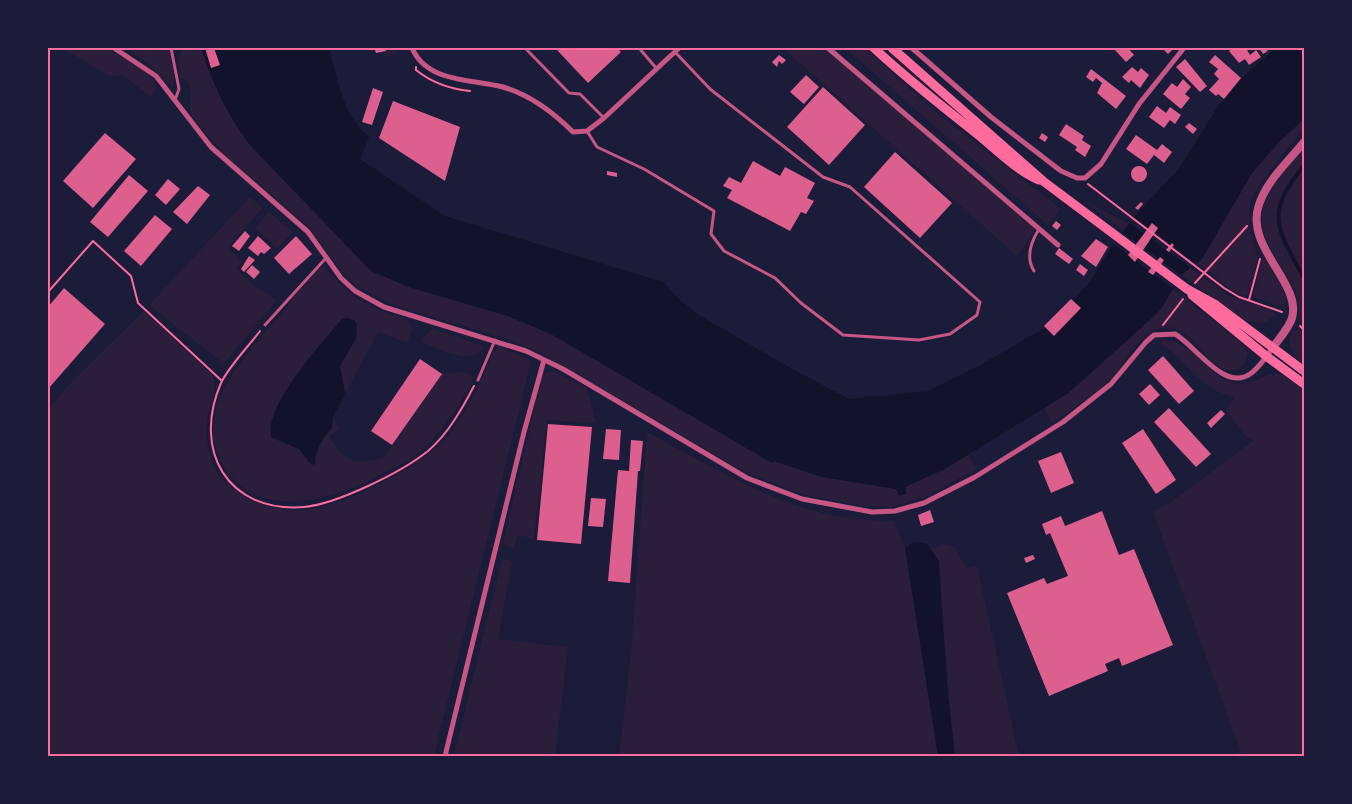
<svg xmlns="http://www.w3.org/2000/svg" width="1352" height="804" font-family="'Alegreya Sans',sans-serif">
<rect width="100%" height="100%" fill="#1b1b3a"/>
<path fill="#2a1e3b" d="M 62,48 L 106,48 L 139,67 L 155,82 L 156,88 L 152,97 L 149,96 L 123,75 L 109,76 Z
M 125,48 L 151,48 L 156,51 L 169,49 L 174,76 L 173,88 L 145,61 Z
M 182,48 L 201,48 C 214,86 226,113 251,146 L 371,271 L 409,287 L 508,316 L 551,334 L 772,463 L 774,461 L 822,477 L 897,489 L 899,496 L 906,494 L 905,487 L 968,455 L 977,469 L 925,497 L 891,507 L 860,506 L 802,494 L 745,472 L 541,353 L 508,339 L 393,305 L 358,287 L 340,270 L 308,226 L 228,158 L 191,116 C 187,104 195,93 187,80 L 180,77 L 178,61 Z
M 383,48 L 397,48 L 398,53 L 385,57 Z
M 783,48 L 827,48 L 1035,229 L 1017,256 Z
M 845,48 L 865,48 L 934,111 L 1061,209 L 1048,225 Z
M 1304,119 L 1304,130 L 1278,160 L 1254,193 L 1249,209 L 1249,229 L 1258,258 L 1248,294 L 1245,296 L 1230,289 L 1197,263 L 1202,259 L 1252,173 L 1279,142 Z
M 1304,149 L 1304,328 C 1297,317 1300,299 1292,285 C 1284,269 1270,252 1264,235 C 1253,201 1284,172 1304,149 Z
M 250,197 L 263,208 L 228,247 L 242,262 L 236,269 L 255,286 L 277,300 L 224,364 L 149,305 Z
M 1084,201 L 1124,221 L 1129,224 L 1124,231 Z
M 269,212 L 293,232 L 277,248 L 255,228 Z
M 1263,255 C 1270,268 1291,293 1285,307 L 1253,297 Z
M 321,267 C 331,269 336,282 344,288 C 362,305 384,312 407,319 L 413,329 L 407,343 L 378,332 L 345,394 L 340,366 L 356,338 L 342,319 L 310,358 L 278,405 L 293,447 L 299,449 L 309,463 L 316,463 C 314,444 332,434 333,416 L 339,429 L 329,437 C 347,463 353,465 384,458 L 442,374 L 464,372 L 474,377 C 461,404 446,427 424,448 C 414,458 399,465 386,472 C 333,501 249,527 218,455 C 209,435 215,404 226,385 C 239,362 257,342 274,322 C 290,304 304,283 321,267 Z
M 1190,267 L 1227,295 L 1271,310 L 1276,315 L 1264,323 L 1244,320 L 1181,275 Z
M 1172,288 L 1245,346 L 1248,354 L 1244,365 L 1235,371 C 1205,372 1193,320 1162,328 C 1137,334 1125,364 1108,381 C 1092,397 1071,410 1052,423 L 1044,408 L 1086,378 L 1149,321 L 1161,309 Z
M 144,311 L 213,376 C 218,392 209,405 207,420 C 205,435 207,451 213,465 C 218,478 227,485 238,492 C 257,506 283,512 306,510 C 347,504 410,472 441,443 C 458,427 471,402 481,380 C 486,369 490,355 499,346 L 531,361 L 434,756 L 48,756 L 48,409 L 72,381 Z
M 433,329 L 483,346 L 483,349 C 471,367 437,347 421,342 L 426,334 Z
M 1298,329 L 1304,334 L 1304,364 C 1294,356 1285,347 1292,332 Z
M 1162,341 C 1191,337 1205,374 1230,382 C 1264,392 1263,356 1304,387 L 1304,756 L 1226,756 L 1241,752 L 1153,512 L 1171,502 L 1254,440 L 1246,437 L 1226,410 L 1235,397 C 1200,390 1189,363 1162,344 Z
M 553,371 L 587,388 L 596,423 L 547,420 L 534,539 L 517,535 L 514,548 L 507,547 L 503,542 L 542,377 L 546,373 Z
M 647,432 C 731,476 796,522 894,521 L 905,548 L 938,756 L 619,756 L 631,654 Z
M 943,544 L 955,547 L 966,568 L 977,566 L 1019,756 L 955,756 L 935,557 L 932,549 Z
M 502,559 L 512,561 L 498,639 L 568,647 L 555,756 L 454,756 Z"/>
<path fill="#12122b" d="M 201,48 L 329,48 C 338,80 342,114 369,137 L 360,159 L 445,216 L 663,282 L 680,300 L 699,315 L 794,370 L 849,399 L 928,391 L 977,367 L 1053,323 L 1090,282 L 1115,242 L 1139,211 L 1178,170 L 1217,108 L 1245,75 L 1276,48 L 1304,48 L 1304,119 L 1279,142 L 1252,173 L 1202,259 L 1181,275 L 1161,309 L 1135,333 L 1067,394 L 945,469 L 905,487 L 906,494 L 899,496 L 896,489 L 822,477 L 774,461 L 772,463 L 551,334 L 508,316 L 409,287 L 371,271 L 251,146 C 226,113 214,86 201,48 Z
M 348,318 L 354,320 L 357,325 L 356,338 L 340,366 L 345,394 L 333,416 L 332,427 L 320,444 L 315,456 L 315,464 L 312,465 L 299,449 L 271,437 C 265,404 321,344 342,319 Z
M 914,542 L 927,544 L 939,561 L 948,696 L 955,756 L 938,756 L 905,548 Z"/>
<path fill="#1b1b3a" d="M 1132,216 L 1198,265 L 1192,269 L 1128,222 Z
M 1121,231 L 1181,275 L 1172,288 L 1112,243 Z"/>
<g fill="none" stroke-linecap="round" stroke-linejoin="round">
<path stroke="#12122b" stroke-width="4" d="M 1304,166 C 1264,213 1277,229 1304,278"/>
</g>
<path fill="#dd5f8e" d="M 205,48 L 214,48 L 220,65 L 211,68 Z
M 374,48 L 385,48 L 386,51 L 376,53 Z
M 560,48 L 617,48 L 621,52 L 588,83 L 557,50 Z
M 1115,48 L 1128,48 L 1134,55 L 1126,62 L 1114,49 Z
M 1162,48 L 1174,48 L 1168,54 Z
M 1234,48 L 1246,48 L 1250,55 L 1256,50 L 1261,57 L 1249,65 L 1245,59 L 1239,63 L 1229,51 Z
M 1259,48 L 1265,48 L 1268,51 L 1263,54 Z
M 779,55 L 786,60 L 782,64 L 779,61 L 777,67 L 772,62 Z
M 1215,55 L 1241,78 L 1224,99 L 1218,94 L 1216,96 L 1209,90 L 1219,79 L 1214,74 L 1218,69 L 1209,62 Z
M 1185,59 L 1207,86 L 1200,92 L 1176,67 Z
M 1132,67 L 1138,72 L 1141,68 L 1149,75 L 1140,88 L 1131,80 L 1129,83 L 1122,77 Z
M 1091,69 L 1126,96 L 1116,109 L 1097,93 L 1102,83 L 1096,78 L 1093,82 L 1086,77 Z
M 806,75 L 819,87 L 804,104 L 790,92 Z
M 1183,79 L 1191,87 L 1185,94 L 1190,98 L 1181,109 L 1163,94 L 1172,83 L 1177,87 Z
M 823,87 L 865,125 L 829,165 L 787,127 Z
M 373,88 L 383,92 L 372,125 L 362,122 Z
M 393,101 L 460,127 L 445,181 L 379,138 Z
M 1157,106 L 1166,113 L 1170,107 L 1181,115 L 1175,124 L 1170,120 L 1164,128 L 1149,117 Z
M 1189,123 L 1197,129 L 1193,134 L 1185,127 Z
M 1066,124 L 1084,136 L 1082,140 L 1091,146 L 1085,157 L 1075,150 L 1077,147 L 1059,135 Z
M 105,133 L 136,159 L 93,208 L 63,181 Z
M 1042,133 L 1048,137 L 1045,142 L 1039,138 Z
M 1136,135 L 1157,150 L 1162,144 L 1172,152 L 1164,163 L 1154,155 L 1147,164 L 1126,149 Z
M 895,152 L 952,203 L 920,238 L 864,187 Z
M 753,161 L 780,176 L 785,167 L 815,183 L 807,198 L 814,201 L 806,214 L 801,212 L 790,231 L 727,198 L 732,190 L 723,186 L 729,177 L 741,183 Z
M1131 174a8 8 0 1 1 16 0a8 8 0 1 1-16 0Z
M 607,171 L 617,173 L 617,177 L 607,175 Z
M 129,175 L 148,191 L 108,237 L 90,222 Z
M 168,179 L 180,189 L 166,205 L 155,195 Z
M 198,186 L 210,195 L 187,224 L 173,212 Z
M 1141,202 L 1143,204 L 1138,210 L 1135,208 Z
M 155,215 L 172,229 L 141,266 L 124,251 Z
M 1056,221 L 1061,225 L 1057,230 L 1052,226 Z
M 1152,223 L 1158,228 L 1135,262 L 1128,255 Z
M 245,231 L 250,236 L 239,251 L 232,246 Z
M 258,236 L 271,248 L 264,254 L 261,252 L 258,256 L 248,248 Z
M 296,236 L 312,254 L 289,274 L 274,258 Z
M 1096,239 L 1108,247 L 1096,267 L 1081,256 Z
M 1172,243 L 1174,245 L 1169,252 L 1166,250 Z
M 1059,248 L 1073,259 L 1069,264 L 1055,254 Z
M 249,256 L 255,260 L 244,272 L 241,269 Z
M 1160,257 L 1164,260 L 1153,275 L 1148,272 Z
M 1080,264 L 1088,270 L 1084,276 L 1076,270 Z
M 252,265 L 260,272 L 254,279 L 246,272 Z
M 64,288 L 105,324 L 48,389 L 48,307 Z
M 1071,299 L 1081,308 L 1054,336 L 1044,326 Z
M 1163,356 L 1194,391 L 1179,404 L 1148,370 Z
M 420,359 L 442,374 L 392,445 L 371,431 Z
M 1150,384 L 1160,395 L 1149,405 L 1139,394 Z
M 1169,408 L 1211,454 L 1196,467 L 1154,422 Z
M 1221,410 L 1225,414 L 1211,428 L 1207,423 Z
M 548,424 L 592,427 L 581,544 L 537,540 Z
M 606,429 L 621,430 L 619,460 L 603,459 Z
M 1143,429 L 1176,480 L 1156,494 L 1122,443 Z
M 631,440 L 643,441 L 640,471 L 638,471 L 630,583 L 608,581 L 618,470 L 629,471 Z
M 1061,452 L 1074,483 L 1051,493 L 1038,461 Z
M 591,498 L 606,499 L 603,527 L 588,526 Z
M 930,510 L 934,522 L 921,526 L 918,515 Z
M 1102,511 L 1119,555 L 1134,549 L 1173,645 L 1122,666 L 1119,658 L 1105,664 L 1108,671 L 1049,696 L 1007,593 L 1044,578 L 1047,584 L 1068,576 L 1050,533 L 1046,535 L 1042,524 L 1061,516 L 1065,526 Z
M 1033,555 L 1035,559 L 1026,563 L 1024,558 Z"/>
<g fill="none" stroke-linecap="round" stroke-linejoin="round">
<path stroke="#ff6b9d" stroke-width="2" d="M 416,67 L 416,70 C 432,83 450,89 470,91
M 1088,184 L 1224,288 L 1239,297 L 1282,312
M 1195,283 L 1247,226
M 48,292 L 93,241 L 131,276 L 138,303 L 222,381
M 1249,300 L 1260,259
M 1163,325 L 1183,299
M 1300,326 L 1304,330
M 260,331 C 249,346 229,366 221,383 C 192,450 227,513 304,507 C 337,504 402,472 428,451 C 448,434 462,409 474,386"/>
<path stroke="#c65784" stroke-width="3" d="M 171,48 L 179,89 L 175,100
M 525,48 L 569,93 L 580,94 L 604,118
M 639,48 L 657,69
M 587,131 L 597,147 L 644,169 L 714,211 L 711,234 L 724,251 L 775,278 L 801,303 L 843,335 L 919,340 L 950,334 L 977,315 L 980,302 L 850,187 L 823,177 L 710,89 L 675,52
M 1034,271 C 1025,257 1031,242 1039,229
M 265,325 L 326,258
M 478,380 L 495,340"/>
<path stroke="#c65784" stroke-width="5" d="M 114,48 L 156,76 L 211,147 L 308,232 L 341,278 L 355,291 L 384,307 L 526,351 L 563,369 L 747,478 L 802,499 L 872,512 L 895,511 L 924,503 L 975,477 L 1063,422 L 1111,384 L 1146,342 L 1154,335 L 1175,334 C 1195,345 1224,392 1250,374 C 1259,368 1267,356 1273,347
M 412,48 C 427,83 472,79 503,87 C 531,95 553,112 573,132 L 587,131 L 604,118 L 679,48
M 828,48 L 1058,245
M 912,48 L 991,117 L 1061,171 L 1077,178 L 1085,178 L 1101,164 L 1139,104 L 1184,48
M 445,756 L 524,432 L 544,360"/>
<path stroke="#c65784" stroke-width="8" d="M 1273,347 C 1279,339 1289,328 1292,318 C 1302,284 1247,249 1258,208 C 1265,182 1288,162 1304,142"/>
<path stroke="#ff6b9d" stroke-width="9" d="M 874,48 C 907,79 942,106 977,134 C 997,150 1016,170 1039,180
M 892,48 L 1043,181 L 1187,289 L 1216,305 L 1304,371
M 1192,295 L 1266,356 L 1304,384"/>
</g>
<rect width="1352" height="804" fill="none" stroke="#1b1b3a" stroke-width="98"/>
<rect x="49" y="49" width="1254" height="706" fill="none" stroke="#ff6b9d" stroke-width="2"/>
</svg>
